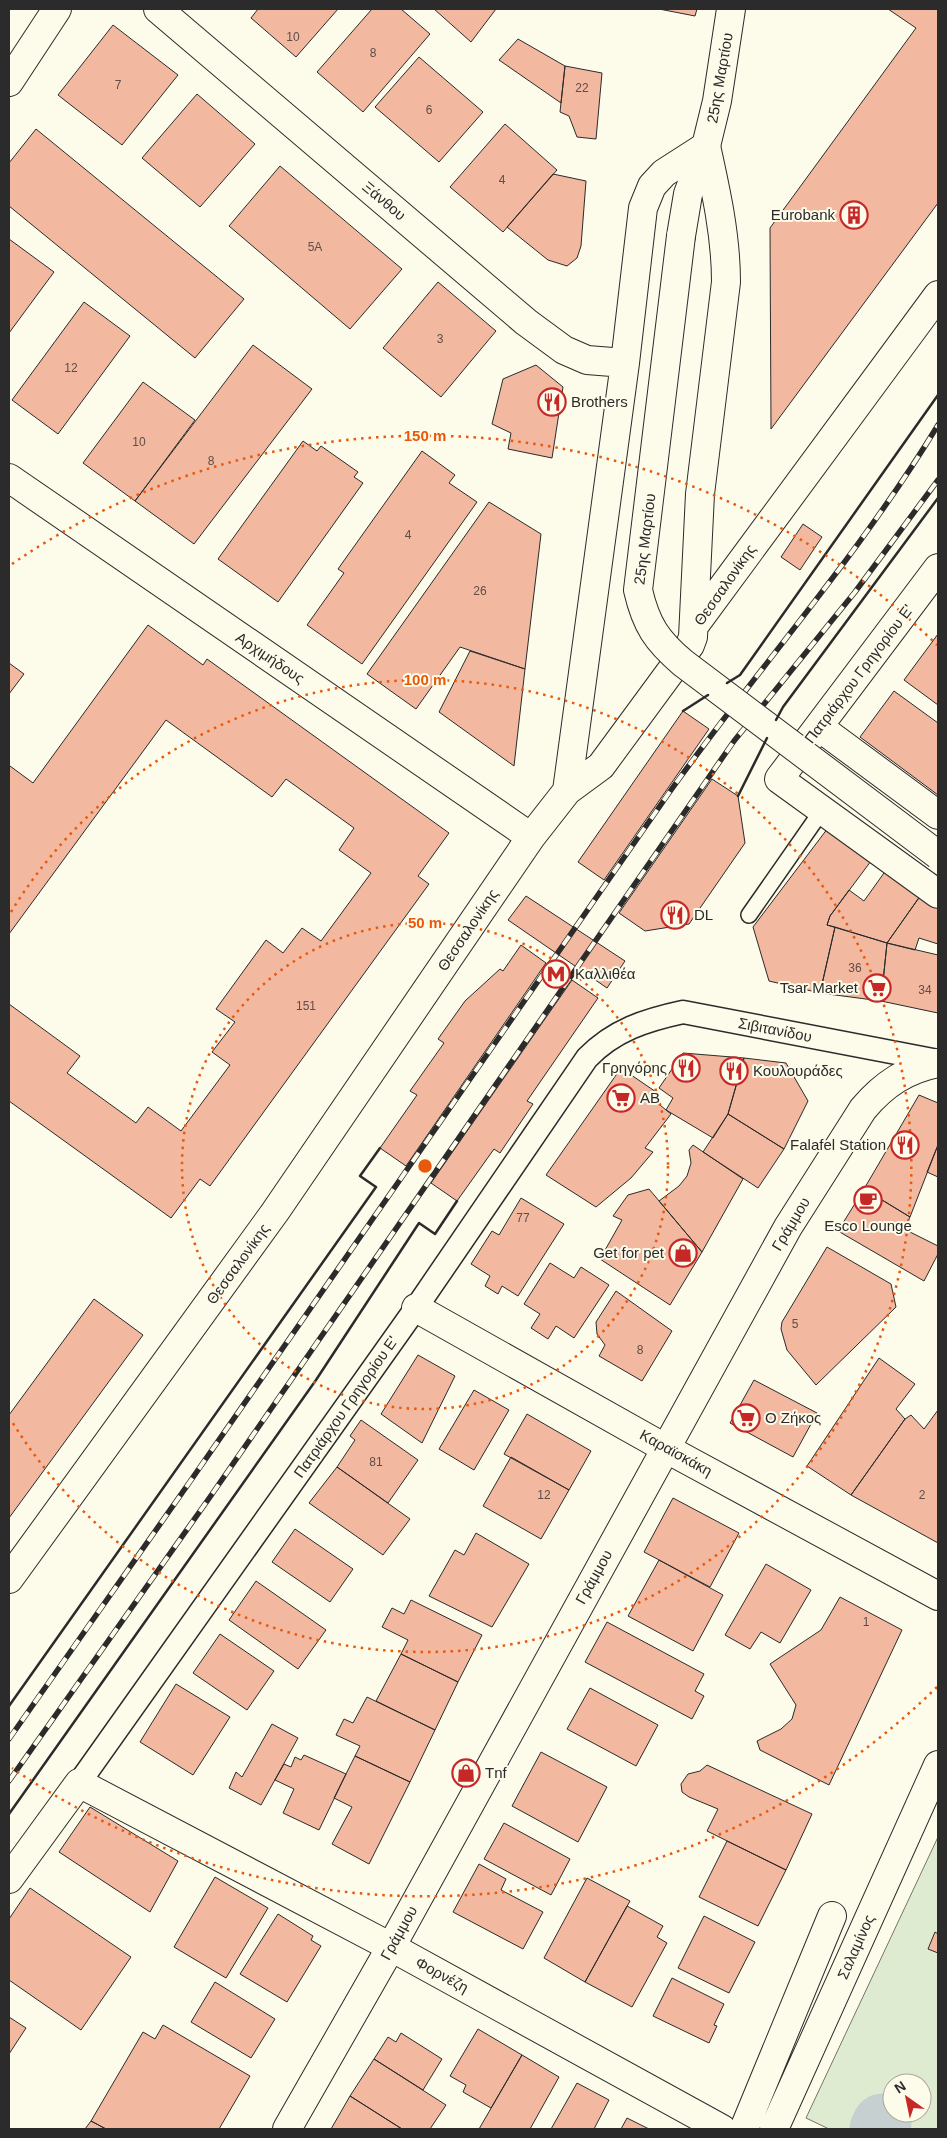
<svg xmlns="http://www.w3.org/2000/svg" width="947" height="2138" font-family="Helvetica,sans-serif">
<rect width="100%" height="100%" fill="#fdfbea"/>
<path fill="#deebd1" stroke="#74746e" fill-rule="evenodd" d="M 938,1837 L 938,2129 L 829,2129 L 806,2118 ZM 892,2083 L 922,2083 L 922,2113 L 892,2113 Z"/>
<g fill="none" stroke-linecap="round" stroke-linejoin="round">
<path stroke="#c7d0d0" stroke-width="59" d="M 879,2129 L 882,2123"/>
</g>
<path fill="#f2b8a0" stroke="#2b2b2b" d="M 258,9 L 338,9 L 296,57 L 251,18 Z
M 372,9 L 401,9 L 430,34 L 363,112 L 317,72 Z
M 434,9 L 496,9 L 471,42 Z
M 659,9 L 697,9 L 695,16 Z
M 888,9 L 938,9 L 938,203 L 771,429 L 770,228 L 916,28 Z
M 113,25 L 178,75 L 122,145 L 58,95 Z
M 518,39 L 565,66 L 561,103 L 499,60 Z
M 419,57 L 483,112 L 439,162 L 375,107 Z
M 565,66 L 602,73 L 596,139 L 577,137 L 569,116 L 560,112 Z
M 197,94 L 255,144 L 200,207 L 142,158 Z
M 505,124 L 557,170 L 503,232 L 450,187 Z
M 36,129 L 244,299 L 195,358 L 9,206 L 9,163 Z
M 280,166 L 402,269 L 350,329 L 229,226 Z
M 553,174 L 586,181 L 581,246 L 577,258 L 567,266 L 548,260 L 507,227 Z
M 9,239 L 54,272 L 9,333 Z
M 438,282 L 496,331 L 441,397 L 383,348 Z
M 84,302 L 130,336 L 58,434 L 12,400 Z
M 253,345 L 312,389 L 194,544 L 135,501 Z
M 536,365 L 563,387 L 552,458 L 508,449 L 511,433 L 492,424 L 503,379 Z
M 143,382 L 195,420 L 135,501 L 83,463 Z
M 303,441 L 317,451 L 321,446 L 358,472 L 354,477 L 363,483 L 278,602 L 218,559 Z
M 422,451 L 455,475 L 449,483 L 477,502 L 362,664 L 307,625 L 344,573 L 338,569 Z
M 489,502 L 541,534 L 525,669 L 460,647 L 416,709 L 367,674 Z
M 803,524 L 822,537 L 800,570 L 781,557 Z
M 148,625 L 203,665 L 207,659 L 449,833 L 418,876 L 429,884 L 210,1186 L 200,1179 L 171,1218 L 9,1101 L 9,1004 L 80,1056 L 67,1073 L 136,1123 L 148,1107 L 181,1131 L 230,1065 L 212,1052 L 235,1022 L 216,1009 L 266,940 L 283,953 L 302,928 L 321,941 L 371,873 L 339,850 L 354,828 L 286,779 L 272,797 L 166,720 L 9,934 L 9,768 L 10,766 L 33,783 Z
M 938,634 L 938,705 L 904,680 Z
M 470,651 L 525,669 L 514,766 L 439,712 Z
M 9,663 L 24,674 L 9,694 Z
M 894,691 L 938,723 L 938,795 L 860,737 Z
M 683,711 L 709,729 L 604,880 L 578,862 Z
M 712,779 L 738,796 L 745,843 L 689,924 L 645,931 L 619,913 Z
M 831,824 L 874,857 L 830,916 L 827,925 L 835,927 L 820,993 L 769,981 L 753,927 Z
M 889,866 L 923,892 L 887,943 L 827,925 L 830,916 L 849,890 L 864,901 Z
M 923,892 L 938,904 L 938,944 L 919,938 L 915,950 L 887,943 Z
M 526,896 L 625,961 L 607,988 L 508,920 Z
M 835,927 L 887,943 L 881,1001 L 820,993 Z
M 887,943 L 938,955 L 938,1013 L 881,1001 Z
M 521,945 L 546,963 L 406,1166 L 380,1148 L 417,1095 L 410,1091 L 444,1043 L 438,1039 L 465,1001 L 500,969 L 503,971 Z
M 572,980 L 598,998 L 527,1101 L 533,1104 L 500,1153 L 494,1149 L 457,1201 L 431,1183 Z
M 683,1053 L 744,1058 L 728,1114 L 713,1138 L 666,1110 L 673,1098 L 659,1088 Z
M 744,1058 L 786,1063 L 808,1101 L 784,1149 L 728,1114 Z
M 621,1068 L 659,1094 L 655,1101 L 671,1114 L 645,1148 L 653,1152 L 631,1178 L 596,1207 L 546,1175 Z
M 919,1095 L 938,1103 L 938,1145 L 910,1217 L 864,1189 Z
M 728,1114 L 784,1149 L 758,1188 L 703,1152 Z
M 693,1145 L 743,1179 L 702,1252 L 659,1201 L 679,1186 L 687,1176 L 691,1163 L 689,1150 Z
M 938,1145 L 938,1177 L 927,1172 Z
M 649,1189 L 702,1252 L 670,1305 L 600,1259 L 622,1220 L 613,1216 L 628,1195 Z
M 864,1189 L 910,1217 L 904,1229 L 938,1246 L 938,1254 L 924,1281 L 838,1231 Z
M 521,1198 L 564,1224 L 518,1296 L 502,1286 L 498,1294 L 485,1286 L 490,1276 L 471,1264 L 492,1231 L 499,1235 Z
M 827,1247 L 891,1284 L 896,1307 L 816,1385 L 787,1350 L 781,1329 L 782,1322 Z
M 550,1263 L 574,1278 L 581,1267 L 609,1285 L 574,1338 L 556,1326 L 548,1339 L 531,1328 L 540,1314 L 524,1304 Z
M 616,1291 L 672,1331 L 642,1381 L 599,1356 L 605,1345 L 597,1334 L 596,1322 Z
M 94,1299 L 143,1335 L 9,1518 L 9,1415 Z
M 418,1355 L 455,1376 L 422,1443 L 381,1414 Z
M 879,1358 L 915,1384 L 896,1409 L 905,1419 L 851,1495 L 807,1466 Z
M 754,1380 L 817,1413 L 793,1457 L 730,1423 Z
M 474,1390 L 509,1410 L 474,1470 L 439,1449 Z
M 938,1410 L 938,1543 L 851,1495 L 905,1419 L 911,1415 L 924,1429 Z
M 527,1414 L 591,1451 L 569,1490 L 504,1454 Z
M 361,1420 L 418,1460 L 388,1503 L 337,1467 L 355,1440 L 350,1436 Z
M 511,1457 L 569,1490 L 541,1539 L 483,1506 Z
M 337,1467 L 410,1519 L 383,1555 L 309,1503 Z
M 673,1498 L 739,1533 L 710,1587 L 644,1552 Z
M 295,1529 L 353,1569 L 330,1602 L 272,1562 Z
M 476,1533 L 529,1564 L 492,1627 L 429,1596 L 455,1550 L 464,1555 Z
M 659,1560 L 723,1595 L 693,1651 L 628,1616 Z
M 766,1564 L 811,1590 L 780,1643 L 761,1632 L 750,1649 L 725,1635 Z
M 256,1581 L 326,1630 L 298,1669 L 229,1620 Z
M 840,1597 L 902,1630 L 829,1785 L 760,1750 L 757,1741 L 781,1729 L 792,1719 L 796,1705 L 770,1664 L 821,1630 Z
M 411,1600 L 482,1635 L 458,1682 L 401,1654 L 408,1640 L 382,1627 L 392,1608 L 404,1614 Z
M 607,1622 L 704,1674 L 695,1691 L 704,1696 L 692,1719 L 585,1662 Z
M 220,1634 L 274,1671 L 247,1710 L 193,1673 Z
M 401,1654 L 458,1682 L 435,1730 L 376,1701 Z
M 176,1684 L 230,1717 L 193,1775 L 140,1742 Z
M 590,1688 L 658,1725 L 636,1766 L 567,1729 Z
M 367,1697 L 435,1730 L 410,1782 L 355,1756 L 360,1746 L 336,1735 L 344,1719 L 353,1723 Z
M 272,1724 L 298,1738 L 261,1805 L 229,1788 L 236,1772 L 242,1777 Z
M 541,1752 L 607,1787 L 578,1842 L 512,1806 Z
M 304,1755 L 346,1774 L 319,1830 L 283,1813 L 294,1789 L 275,1780 L 284,1764 L 291,1767 L 295,1757 L 301,1760 Z
M 355,1756 L 410,1782 L 369,1864 L 332,1844 L 352,1807 L 334,1798 Z
M 707,1765 L 812,1814 L 786,1870 L 707,1831 L 718,1809 L 689,1797 L 682,1792 L 681,1784 L 688,1774 L 700,1771 Z
M 90,1807 L 178,1861 L 150,1912 L 59,1852 Z
M 504,1823 L 570,1859 L 551,1895 L 484,1859 Z
M 727,1841 L 786,1870 L 758,1926 L 699,1897 Z
M 479,1864 L 506,1879 L 501,1890 L 543,1912 L 523,1949 L 453,1912 Z
M 215,1877 L 268,1908 L 226,1978 L 174,1947 Z
M 587,1878 L 630,1901 L 585,1982 L 544,1958 Z
M 30,1888 L 131,1957 L 81,2030 L 9,1980 L 9,1919 Z
M 627,1906 L 663,1926 L 657,1937 L 667,1943 L 632,2007 L 585,1982 Z
M 278,1914 L 313,1936 L 311,1940 L 321,1946 L 287,2002 L 240,1974 Z
M 704,1916 L 755,1942 L 729,1993 L 678,1968 Z
M 935,1932 L 938,1934 L 938,1953 L 928,1949 Z
M 672,1978 L 724,2004 L 714,2025 L 717,2026 L 709,2043 L 653,2016 Z
M 215,1982 L 275,2019 L 251,2058 L 191,2022 Z
M 9,2017 L 26,2028 L 9,2054 Z
M 163,2025 L 250,2076 L 219,2129 L 106,2129 L 91,2121 L 143,2032 L 155,2039 Z
M 478,2029 L 522,2055 L 491,2108 L 463,2092 L 466,2085 L 450,2076 Z
M 401,2033 L 442,2059 L 423,2090 L 374,2059 L 388,2037 L 396,2042 Z
M 522,2055 L 559,2077 L 530,2129 L 479,2129 Z
M 374,2059 L 446,2105 L 430,2129 L 402,2129 L 350,2096 Z
M 577,2083 L 609,2100 L 594,2129 L 551,2129 Z
M 350,2096 L 402,2129 L 331,2129 Z
M 627,2118 L 649,2129 L 621,2129 Z
M 91,2121 L 106,2129 L 85,2129 Z"/>
<g fill="none" stroke-linecap="round" stroke-linejoin="round">
<g stroke="#2b2b2b" stroke-width="18">
<path id="service" d="M 749,915 L 823,809"/>
</g>
<g stroke="#2b2b2b" stroke-width="25">
<path id="pedestrian" d="M 79,1783 L 416,1308 L 587,1058 C 614,1030 646,1020 683,1012 L 938,1061"/>
</g>
<g stroke="#2b2b2b" stroke-width="30">
<path id="minor" d="M 158,9 L 526,322 L 564,350 L 587,360 L 625,363
M 9,82 L 57,9
M 9,478 L 531,837
M 938,568 L 779,779 L 938,894
M 694,626 L 938,295
M 819,727 L 938,815
M 416,1308 L 665,1448 L 938,1596
M 9,1579 L 275,1212 L 531,837 L 567,791 L 601,766 L 690,645 L 693,637 L 700,494 L 726,282 C 726,236 716,191 706,146 L 664,173 L 652,186 L 643,208 L 625,363 L 567,791
M 9,1879 L 79,1783 L 391,1947 L 722,2129
M 744,2129 L 832,1916
M 774,2129 L 938,1765"/>
</g>
<g stroke="#2b2b2b" stroke-width="30">
<path id="tertiary" d="M 681,236 L 688,194 L 706,146 L 717,101 L 731,9
M 287,2129 L 391,1947 L 788,1227 L 863,1109 C 884,1084 907,1069 938,1063"/>
</g>
<use href="#service" stroke="#fdfbea" stroke-width="15"/>
<use href="#pedestrian" stroke="#fdfbea" stroke-width="22"/>
<use href="#minor" stroke="#fdfbea" stroke-width="28"/>
<use href="#tertiary" stroke="#fdfbea" stroke-width="28"/>
<g stroke="#2b2b2b" stroke-width="5.5">
<path id="rail" d="M 9,1739 L 189,1483 L 671,790 C 759,667 860,554 938,425
M 9,1781 L 210,1497 L 734,741 L 855,592 L 938,480"/>
</g>
<use href="#rail" stroke="#fdfbea" stroke-width="4" stroke-dasharray="11" stroke-linecap="butt"/>
<g stroke="#2b2b2b" stroke-width="30" stroke-linecap="butt">
<path id="tertiary-bridge" d="M 681,236 L 638,590 C 646,625 657,641 683,663 L 938,855"/>
</g>
<use href="#tertiary-bridge" stroke="#fdfbea" stroke-width="28"/>
<path stroke="#2b2b2b" stroke-width="2.5" d="M 727,683 L 740,675 L 938,395
M 683,711 L 708,695
M 776,720 L 783,707 L 938,498
M 738,796 L 767,738
M 9,1706 L 376,1187 L 360,1176 L 380,1148
M 9,1814 L 316,1380 L 419,1223 L 435,1234 L 457,1201"/>
</g>
<g fill="none" stroke="#e8590c" stroke-width="2.5" stroke-dasharray="2.5 5">
<circle cx="425" cy="1166" r="243"/>
<path d="M11 912A486 486 0 1 1 11 1420"/>
<path d="M937 1687A730 730 0 0 1 12 1768M12 564A730 730 0 0 1 937 645"/>
</g>
<defs>
<g id="building-ring" transform="scale(1.4375)"><circle r="9.5" fill="#fdfbea" stroke="#c62828" stroke-width="1.5"/><path d="M-4-6H4V6H1V3H-1V6H-4ZM-2.5-4.3h1.7v1.8h-1.7ZM.8-4.3h1.7v1.8H.8ZM-2.5-1h1.7V.8h-1.7ZM.8-1h1.7V.8H.8Z" fill="#c62828"/></g>
<g id="restaurant-ring" transform="scale(1.4375)"><circle r="9.5" fill="#fdfbea" stroke="#c62828" stroke-width="1.5"/><path d="M-5-6h1v4h1v-4h1v4h1v-4h1v5L-1.5 .5V6h-2V.5L-5-1ZM5-6V6H3V1.5H1.5Q1.5-4 5-6Z" fill="#c62828"/></g>
<g id="metro-ring" transform="scale(1.4375)"><circle r="9.5" fill="#fdfbea" stroke="#c62828" stroke-width="1.5"/><path d="M-5.5 5V-5H-3L0 0L3-5H5.5V5H3V-.5L0 4L-3-.5V5Z" fill="#c62828"/></g>
<g id="supermarket-ring" transform="scale(1.4375)"><circle r="9.5" fill="#fdfbea" stroke="#c62828" stroke-width="1.5"/><path d="M-6-5.5h2.5l.6 2H6L4.5 2H-2.5L-4.4-4H-6ZM-1.5 3.2a1.3 1.3 0 1 0 .1 0ZM3 3.2a1.3 1.3 0 1 0 .1 0Z" fill="#c62828"/></g>
<g id="cafe-ring" transform="scale(1.4375)"><circle r="9.5" fill="#fdfbea" stroke="#c62828" stroke-width="1.5"/><path d="M-5.5-4.5H6V0H3Q3 3.5 0 3.5H-2.5Q-5.5 3.5-5.5 0ZM3-3.2v2h1.7v-2ZM-6 4.5H4V6H-6Z" fill="#c62828"/></g>
<g id="shop-ring" transform="scale(1.4375)"><circle r="9.5" fill="#fdfbea" stroke="#c62828" stroke-width="1.5"/><path d="M-5-2.5h2.3a2.7 3.5 0 0 1 5.4 0H5L5.5 6h-11ZM-1.5-2.5h3a1.5 2.3 0 0 0-3 0Z" fill="#c62828"/></g>
</defs>
<g fill-rule="evenodd">
<use href="#building-ring" x="854" y="215"/>
<use href="#restaurant-ring" x="552" y="402"/>
<use href="#restaurant-ring" x="675" y="915"/>
<use href="#metro-ring" x="556" y="974"/>
<use href="#supermarket-ring" x="877" y="988"/>
<use href="#restaurant-ring" x="686" y="1068"/>
<use href="#restaurant-ring" x="734" y="1071"/>
<use href="#supermarket-ring" x="621" y="1098"/>
<use href="#restaurant-ring" x="905" y="1145"/>
<use href="#cafe-ring" x="868" y="1200"/>
<use href="#shop-ring" x="683" y="1253"/>
<use href="#supermarket-ring" x="746" y="1418"/>
<use href="#shop-ring" x="466" y="1773"/>
</g>
<g text-anchor="middle" stroke-width="4" stroke-linejoin="round" paint-order="stroke">
<g font-size="12" fill="#5d4e48">
<text x="293" y="41">10</text>
<text x="373" y="57">8</text>
<text x="118" y="89">7</text>
<text x="582" y="92">22</text>
<text x="429" y="114">6</text>
<text x="502" y="184">4</text>
<text x="315" y="251">5Α</text>
<text x="440" y="343">3</text>
<text x="71" y="372">12</text>
<text x="139" y="446">10</text>
<text x="211" y="465">8</text>
<text x="408" y="539">4</text>
<text x="480" y="595">26</text>
<text x="855" y="972">36</text>
<text x="925" y="994">34</text>
<text x="306" y="1010">151</text>
<text x="523" y="1222">77</text>
<text x="795" y="1328">5</text>
<text x="640" y="1354">8</text>
<text x="376" y="1466">81</text>
<text x="544" y="1499">12</text>
<text x="922" y="1499">2</text>
<text x="866" y="1626">1</text>
</g>
<g font-size="15" fill="#2b2b2b" stroke="#fdfbea">
<text transform="translate(720 78) rotate(-80)" y="5">25ης Μαρτίου</text>
<text transform="translate(384 201) rotate(40)" y="5">Ξάνθου</text>
<text transform="translate(645 539) rotate(-83)" y="5">25ης Μαρτίου</text>
<text transform="translate(725 585) rotate(-55)" y="5">Θεσσαλονίκης</text>
<text transform="translate(270 658) rotate(34)" y="5">Αρχιμήδους</text>
<text transform="translate(859 674) rotate(-53)" y="5">Πατριάρχου Γρηγορίου Ε'</text>
<text transform="translate(468 930) rotate(-56)" y="5">Θεσσαλονίκης</text>
<text transform="translate(775 1030) rotate(11)" y="5">Σιβιτανίδου</text>
<text transform="translate(791 1224) rotate(-59)" y="5">Γράμμου</text>
<text transform="translate(238 1264) rotate(-54)" y="5">Θεσσαλονίκης</text>
<text transform="translate(346 1407) rotate(-55)" y="5">Πατριάρχου Γρηγορίου Ε'</text>
<text transform="translate(676 1453) rotate(29)" y="5">Καραϊσκάκη</text>
<text transform="translate(594 1577) rotate(-61)" y="5">Γράμμου</text>
<text transform="translate(399 1933) rotate(-61)" y="5">Γράμμου</text>
<text transform="translate(856 1947) rotate(-66)" y="5">Σαλαμίνος</text>
<text transform="translate(442 1975) rotate(29)" y="5">Φορνέζη</text>
</g>
<g font-size="15" fill="#2b2b2b" stroke="#fdfbea" text-anchor="start">
<text x="835" y="220" text-anchor="end">Eurobank</text>
<text x="571" y="407">Brothers</text>
<text x="694" y="920">DL</text>
<text x="575" y="979">Καλλιθέα</text>
<text x="858" y="993" text-anchor="end">Tsar Market</text>
<text x="667" y="1073" text-anchor="end">Γρηγόρης</text>
<text x="753" y="1076">Κουλουράδες</text>
<text x="640" y="1103">ΑΒ</text>
<text x="886" y="1150" text-anchor="end">Falafel Station</text>
<text x="868" y="1231" text-anchor="middle">Esco Lounge</text>
<text x="664" y="1258" text-anchor="end">Get for pet</text>
<text x="765" y="1423">Ο Ζήκος</text>
<text x="485" y="1778">Tnf</text>
</g>
</g>
<circle cx="425" cy="1166" r="8" fill="#e8590c" stroke="#fdfbea" stroke-width="2.5"/>
<g font-size="15" text-anchor="middle" font-weight="bold" fill="#e8590c" stroke="#fdfbea" stroke-width="4" stroke-linejoin="round" paint-order="stroke">
<text x="425" y="441">150 m</text>
<text x="425" y="685">100 m</text>
<text x="425" y="928">50 m</text>
</g>
<rect width="947" height="2138" fill="none" stroke="#2b2b2b" stroke-width="20"/>
<g transform="translate(907 2098) rotate(327)"><circle r="24" fill="#fdfbea" stroke="#a9a89e"/>
<path d="M0-4L9 19L0 12L-9 19Z" fill="#c62828"/>
<text y="-8" font-size="14" font-weight="bold" text-anchor="middle" fill="#2b2b2b">N</text>
</g>
</svg>
